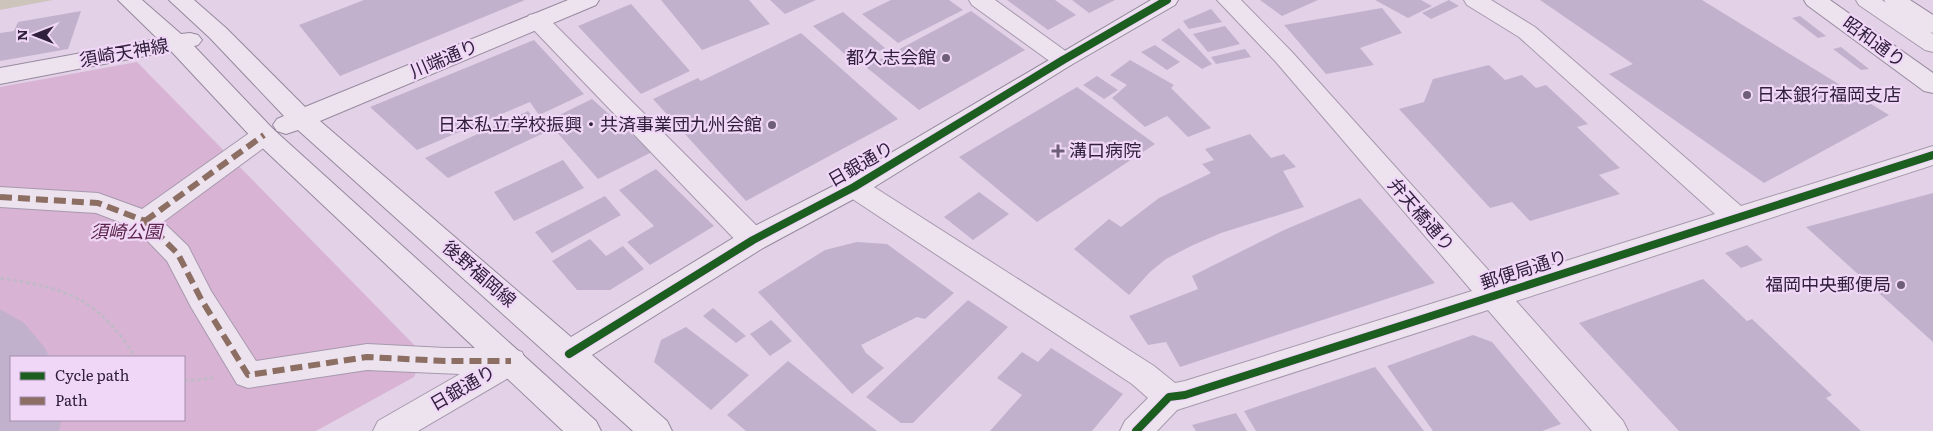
<svg xmlns="http://www.w3.org/2000/svg" width="1933" height="431" font-family="Literata,'Noto Sans JP',serif">
<rect width="100%" height="100%" fill="#e2d1e7"/>
<path fill="#d8b3d4" fill-rule="evenodd" d="M 137,62 L 423,354 L 414,377 L 316,431 L 0,431 L 0,87 ZM 11,357 L 184,357 L 184,420 L 11,420 Z"/>
<path fill="#cdc4bc" d="M 0,0 L 53,0 L 0,10 Z"/>
<path fill="#c1b1cc" d="M 364,0 L 525,0 L 340,76 L 299,25 Z
M 661,0 L 749,0 L 770,24 L 702,50 Z
M 770,0 L 816,0 L 785,14 Z
M 891,0 L 949,0 L 963,10 L 898,43 L 862,14 Z
M 1007,0 L 1055,0 L 1076,15 L 1048,30 Z
M 1072,0 L 1115,0 L 1089,13 Z
M 1260,0 L 1318,0 L 1282,16 Z
M 1375,0 L 1421,0 L 1432,6 L 1408,18 Z
M 1449,0 L 1459,6 L 1431,19 L 1422,13 Z
M 1540,0 L 1702,0 L 1889,115 L 1764,183 L 1609,74 L 1633,64 Z
M 631,4 L 690,71 L 641,94 L 578,26 Z
M 1382,8 L 1402,33 L 1360,48 L 1374,65 L 1326,74 L 1284,25 Z
M 1211,9 L 1222,22 L 1189,29 L 1183,21 Z
M 81,11 L 68,49 L 0,61 L 0,33 L 14,31 L 18,22 Z
M 971,11 L 1025,50 L 919,110 L 866,67 Z
M 843,12 L 885,48 L 855,63 L 813,26 Z
M 1800,16 L 1826,36 L 1818,38 L 1792,18 Z
M 1225,26 L 1240,44 L 1208,52 L 1193,34 Z
M 1179,28 L 1212,64 L 1202,69 L 1161,40 Z
M 801,33 L 898,119 L 746,201 L 653,99 L 698,78 L 701,81 Z
M 534,40 L 584,94 L 539,115 L 530,102 L 417,150 L 370,107 Z
M 1155,45 L 1180,62 L 1167,70 L 1141,52 Z
M 1841,47 L 1869,69 L 1861,70 L 1833,49 Z
M 1245,49 L 1251,57 L 1216,64 L 1211,57 Z
M 1130,60 L 1174,85 L 1171,88 L 1211,128 L 1188,137 L 1167,116 L 1145,127 L 1112,98 L 1127,85 L 1110,75 Z
M 1489,65 L 1505,80 L 1522,75 L 1536,88 L 1546,85 L 1588,124 L 1577,127 L 1620,168 L 1599,175 L 1620,194 L 1530,221 L 1512,202 L 1490,208 L 1399,109 L 1424,102 L 1433,79 Z
M 1097,76 L 1118,90 L 1104,99 L 1083,85 Z
M 1077,87 L 1155,144 L 1037,222 L 959,157 Z
M 592,99 L 652,152 L 598,179 L 547,121 Z
M 528,111 L 546,132 L 448,178 L 425,158 Z
M 1250,134 L 1271,158 L 1284,154 L 1296,167 L 1283,171 L 1304,207 L 1221,233 L 1191,246 L 1166,259 L 1150,272 L 1129,295 L 1074,249 L 1109,219 L 1121,227 L 1159,198 L 1211,173 L 1202,164 L 1214,160 L 1205,149 Z
M 563,160 L 584,188 L 514,221 L 494,192 Z
M 656,169 L 714,226 L 650,265 L 627,242 L 654,226 L 619,190 Z
M 979,192 L 1009,214 L 973,240 L 944,217 Z
M 1933,193 L 1933,342 L 1806,227 Z
M 605,196 L 621,215 L 552,253 L 535,232 Z
M 1360,198 L 1435,283 L 1180,367 L 1166,342 L 1148,345 L 1129,316 L 1198,289 L 1192,276 L 1284,230 Z
M 590,239 L 606,256 L 623,246 L 644,269 L 610,290 L 577,290 L 552,261 Z
M 857,242 L 887,244 L 954,293 L 925,319 L 917,317 L 861,345 L 866,353 L 884,368 L 852,394 L 758,292 L 825,250 Z
M 1747,245 L 1763,260 L 1741,268 L 1725,253 Z
M 1703,279 L 1747,321 L 1752,319 L 1832,395 L 1826,398 L 1861,431 L 1679,431 L 1579,323 Z
M 968,300 L 1008,327 L 913,423 L 901,423 L 866,397 Z
M 713,308 L 746,336 L 736,343 L 703,316 Z
M 0,309 L 24,323 L 45,348 L 49,357 L 11,357 L 11,420 L 61,420 L 59,431 L 0,431 Z
M 771,320 L 792,341 L 770,356 L 750,334 Z
M 686,327 L 749,375 L 711,410 L 654,362 L 661,340 Z
M 1473,335 L 1492,342 L 1561,424 L 1542,431 L 1433,431 L 1387,366 Z
M 1051,348 L 1123,394 L 1092,431 L 990,431 L 1022,395 L 997,378 L 1022,352 L 1038,362 Z
M 788,361 L 877,431 L 746,431 L 727,415 Z
M 1375,367 L 1424,431 L 1256,431 L 1244,411 Z
M 1236,413 L 1247,431 L 1196,431 L 1192,425 Z"/>
<g fill="none" stroke-linecap="round" stroke-linejoin="round">
<g stroke="#a799ad" stroke-width="2">
<path id="street" d="M 969,0 L 995,0 L 1071,55 L 1075,60 L 1071,65 L 1063,68 L 1055,65 L 972,5 Z
M 1217,0 L 1241,0 L 1292,52 L 1499,282 L 1715,214 L 1519,37 L 1467,5 L 1464,0 L 1491,0 L 1535,27 L 1741,206 L 1933,146 L 1933,165 L 1516,301 L 1623,421 L 1628,431 L 1592,431 L 1488,310 L 1177,410 L 1157,431 L 1120,431 L 1125,421 L 1148,398 L 1132,384 L 845,194 L 841,187 L 845,180 L 854,177 L 863,180 L 1154,366 L 1175,383 L 1185,381 L 1472,291 L 1276,62 Z
M 1856,0 L 1882,0 L 1933,34 L 1933,52 L 1925,50 L 1859,5 Z
M 537,13 L 545,15 L 763,232 L 767,240 L 763,248 L 753,251 L 743,248 L 529,25 L 526,20 L 529,15 Z
M 264,126 L 273,129 L 277,135 L 273,141 L 163,222 L 188,246 L 211,291 L 256,361 L 367,344 L 445,348 L 511,348 L 522,352 L 526,361 L 522,370 L 418,431 L 373,431 L 378,421 L 460,374 L 367,370 L 248,388 L 237,384 L 191,307 L 167,261 L 135,228 L 96,213 L 0,207 L 0,187 L 98,193 L 142,209 L 255,129 Z"/>
</g>
<g stroke="#96899d" stroke-width="2">
<path id="secondary" d="M 118,0 L 142,0 L 181,34 L 190,33 L 198,35 L 202,40 L 198,45 L 194,46 L 273,129 L 596,421 L 601,431 L 563,431 L 255,141 L 171,51 L 0,84 L 0,68 L 158,39 Z
M 169,0 L 194,0 L 226,28 L 305,107 L 568,0 L 599,0 L 596,5 L 320,121 L 571,337 L 743,232 L 845,180 L 1151,0 L 1178,0 L 1175,5 L 1071,65 L 863,194 L 763,248 L 592,355 L 667,421 L 672,431 L 633,431 L 298,130 L 286,134 L 277,131 L 273,125 L 277,119 L 284,116 L 210,38 Z
M 1804,0 L 1830,0 L 1933,73 L 1933,93 L 1924,91 L 1807,5 Z
M 1884,0 L 1910,0 L 1933,15 L 1933,33 L 1925,31 L 1887,5 Z"/>
</g>
<path stroke="#c3b9c8" stroke-width="3" stroke-dasharray="4 2.5" stroke-linecap="butt" d="M 0,278 C 68,289 97,297 135,357
M 184,381 L 213,378"/>
<use href="#street" fill="#ece3ef" fill-rule="evenodd"/>
<use href="#secondary" fill="#ece3ef" fill-rule="evenodd"/>
<path stroke="#8d6e63" stroke-width="6" stroke-dasharray="12 6" stroke-linecap="butt" d="M 0,197 L 98,203 L 145,221 L 178,254 L 201,299 L 248,375 L 367,357 L 445,361 L 511,361
M 145,221 L 264,135"/>
<g stroke="#f1d7f7" stroke-width="11">
<path id="cycleway" d="M 569,354 L 753,240 L 854,187 L 1063,60 L 1167,0
M 1136,431 L 1169,397 L 1185,395 L 1933,155"/>
</g>
<use href="#cycleway" stroke="#1b5e20" stroke-width="8"/>
</g>
<g fill="#6e5e78" stroke="#f1d7f7" stroke-width="2">
<circle cx="946" cy="58" r="5"/>
<circle cx="1747" cy="95" r="5"/>
<circle cx="772" cy="125" r="5"/>
<path d="M1055.5 143.5h5v5h5v5h-5v5h-5v-5h-5v-5h5z"/>
<circle cx="1901" cy="285" r="5"/>
</g>
<g text-anchor="middle" stroke-width="4.5" stroke-linejoin="round" paint-order="stroke">
<g font-size="18" fill="#30203d" stroke="#f1d7f7">
<text transform="translate(1874 42) rotate(36)" y="6">昭和通り</text>
<text transform="translate(124 53) rotate(-10)" y="6">須崎天神線</text>
<text transform="translate(444 59) rotate(-23)" y="6">川端通り</text>
<text transform="translate(861 164) rotate(-30)" y="6">日銀通り</text>
<text transform="translate(1421 215) rotate(49)" y="6">弁天橋通り</text>
<text transform="translate(1524 270) rotate(-18)" y="6">郵便局通り</text>
<text transform="translate(479 274) rotate(41)" y="6">後野福岡線</text>
<text transform="translate(463 388) rotate(-30)" y="6">日銀通り</text>
</g>
<g font-size="18" fill="#30203d" stroke="#f1d7f7" text-anchor="end">
<text x="936" y="64">都久志会館</text>
<text x="1757" y="101" text-anchor="start">日本銀行福岡支店</text>
<text x="762" y="131">日本私立学校振興・共済事業団九州会館</text>
<text x="1069" y="157" text-anchor="start">溝口病院</text>
<text x="1891" y="291">福岡中央郵便局</text>
</g>
<g font-size="18" font-style="italic" fill="#5b2549" stroke="#f1d7f7">
<text x="126" y="238">須崎公園</text>
</g>
</g>
<rect x="10" y="356" width="175" height="65" fill="#f1d7f7" stroke="#a48ead"/>
<rect x="20" y="372" width="25" height="8" fill="#1b5e20" stroke="#a48ead"/>
<text x="55" y="381" font-size="15" fill="#30203d">Cycle path</text>
<rect x="20" y="397" width="25" height="8" fill="#8d6e63" stroke="#a48ead"/>
<text x="55" y="406" font-size="15" fill="#30203d">Path</text>
<g transform="translate(35 35) rotate(270)" stroke="#f1d7f7" stroke-width="4" paint-order="stroke">
<path d="M0-4L9 19L0 12L-9 19Z" fill="#30203d"/>
<text y="-8" font-size="14" font-weight="bold" text-anchor="middle" fill="#30203d">N</text>
</g>
</svg>
